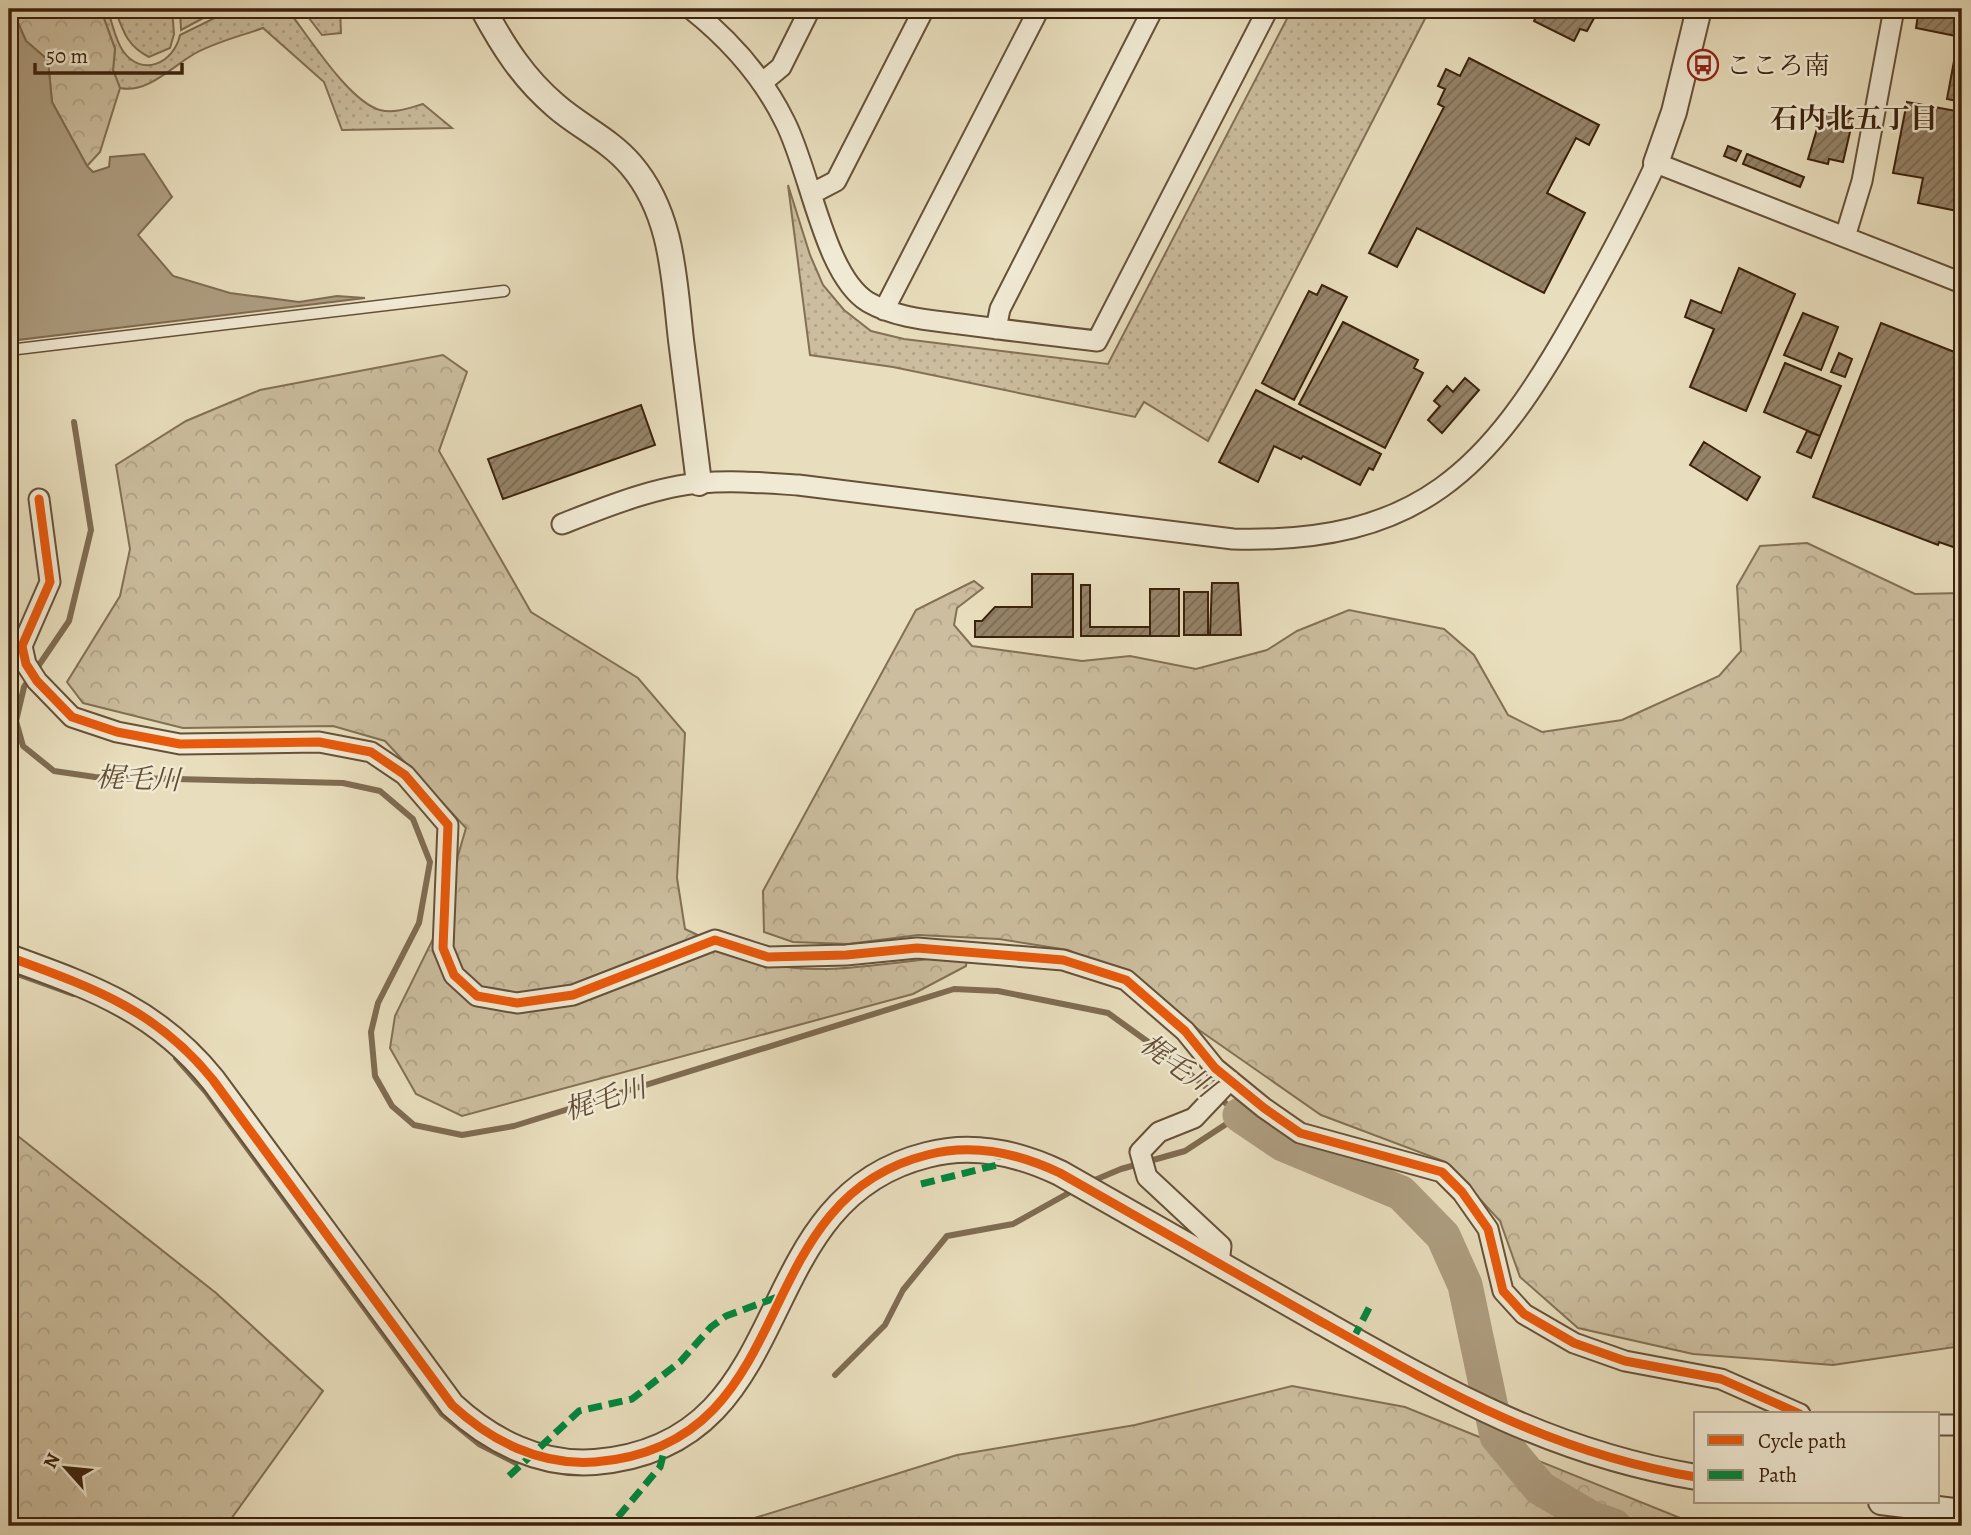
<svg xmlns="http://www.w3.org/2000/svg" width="1971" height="1535" font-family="Alegreya,'Noto Serif JP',serif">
<defs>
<pattern id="green-dots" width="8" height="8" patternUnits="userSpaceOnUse" patternTransform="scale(1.75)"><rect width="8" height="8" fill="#cbbd9e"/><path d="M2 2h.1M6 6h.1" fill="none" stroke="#afa287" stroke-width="1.8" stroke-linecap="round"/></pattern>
<pattern id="forest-crowns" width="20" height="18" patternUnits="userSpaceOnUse" patternTransform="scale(1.75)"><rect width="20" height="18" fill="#cbbd9e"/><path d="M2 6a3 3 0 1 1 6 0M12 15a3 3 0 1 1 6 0" fill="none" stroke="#afa287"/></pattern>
<pattern id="building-hatch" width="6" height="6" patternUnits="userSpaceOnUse" patternTransform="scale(1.75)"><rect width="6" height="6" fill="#958368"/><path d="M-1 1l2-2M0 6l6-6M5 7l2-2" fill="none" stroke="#7b6b54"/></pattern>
</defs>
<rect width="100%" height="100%" fill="#e8ddbc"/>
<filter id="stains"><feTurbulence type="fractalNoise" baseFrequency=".00286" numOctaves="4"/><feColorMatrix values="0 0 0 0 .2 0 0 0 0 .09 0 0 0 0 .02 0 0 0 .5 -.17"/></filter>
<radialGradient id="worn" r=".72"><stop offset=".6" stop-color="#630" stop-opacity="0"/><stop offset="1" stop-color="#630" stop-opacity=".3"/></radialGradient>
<path fill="url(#green-dots)" stroke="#837055" stroke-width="2" d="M 97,9 L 107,9 C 112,21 115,40 123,51 C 142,78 174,63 180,35 L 233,9 L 287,9 C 308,35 348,101 380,110 C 394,114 409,108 423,104 L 452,128 L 342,130 L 324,82 L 263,28 C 241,36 215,42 194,54 C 173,66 147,94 120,88 L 113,70 L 115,49 L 102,13 Z
M 115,9 L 172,9 L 174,34 L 170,48 L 149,57 C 127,46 123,31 115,9 Z
M 180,9 L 220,9 L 181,30 Z
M 302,9 L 340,9 L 341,33 L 322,35 Z
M 1292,9 L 1430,9 L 1208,441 L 1144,402 L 1135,417 L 893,367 L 810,355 L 788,185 L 810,255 L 823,285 L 844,310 L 871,331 L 904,339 L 1108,364 Z"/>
<path fill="url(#forest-crowns)" stroke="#837055" stroke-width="2" d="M 12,9 L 97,9 L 102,13 L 115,49 L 113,70 L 120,88 L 100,152 L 87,166 L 52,102 L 48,60 L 26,41 Z
M 443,355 L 467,372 L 439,451 L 531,612 L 638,678 L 685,733 L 677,878 L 685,929 C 715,943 747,961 780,966 C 835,976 909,958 967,956 L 966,966 L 913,994 L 462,1116 L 416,1094 L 390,1048 L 395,1016 L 435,935 L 466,828 L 385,741 L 333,726 L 183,728 L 83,703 L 67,682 L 120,596 L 130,549 L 116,465 L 186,421 L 260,390 Z
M 1807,543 L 1915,594 L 1962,593 L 1962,1346 L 1833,1365 L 1693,1354 L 1578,1328 L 1520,1277 L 1500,1221 L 1446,1162 L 1321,1115 L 1199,1030 L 1140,981 L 1068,950 L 999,939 L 918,935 L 848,944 L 793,942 L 764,932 L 763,891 L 916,610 L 974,581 L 983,588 L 957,608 L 954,625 L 972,646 L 1082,661 L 1130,656 L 1196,669 L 1267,650 L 1297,631 L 1349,610 L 1444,629 L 1474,655 L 1508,715 L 1542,732 L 1622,720 L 1719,676 L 1741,651 L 1737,586 L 1760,546 Z
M 9,1129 L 216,1293 L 323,1391 L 226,1526 L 9,1526 Z
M 1292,1386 L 1405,1407 L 1700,1526 L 729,1526 L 957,1455 L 1135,1425 Z"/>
<path fill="#ad9d80" stroke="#7f6c52" stroke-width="2" d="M 9,9 L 12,9 L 26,41 L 48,60 L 52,102 L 87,166 L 93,172 L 109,167 L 110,157 L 144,154 L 172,197 L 138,235 L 173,276 L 230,293 L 299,302 L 337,296 L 365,298 L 9,341 Z"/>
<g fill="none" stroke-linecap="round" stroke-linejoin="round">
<path stroke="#7f6c52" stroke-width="6" d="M 74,422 L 91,530 L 69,621 L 24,687 L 16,721 L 23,746 L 54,771 L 95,777 L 343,783 L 380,791 L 413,819 L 430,862 L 419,923 L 378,1003 L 371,1032 L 375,1076 L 392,1106 L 414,1125 L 462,1135 L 514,1126 L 954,989 L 998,991 L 1108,1013 L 1169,1057 L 1240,1115 L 1185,1151 L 1121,1169 L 1090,1182
M 9,971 L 73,994
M 176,1058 L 206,1092 L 442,1414 L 479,1444 L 516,1463
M 835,1375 L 885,1325 L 903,1290 L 947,1236 L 1013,1224 L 1074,1190"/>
<path stroke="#ad9d80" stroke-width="35" d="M 1240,1115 L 1283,1144 L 1401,1193 L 1443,1236 L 1465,1285 L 1497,1436 L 1540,1488 L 1591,1518 L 1614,1526"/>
</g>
<path fill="url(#building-hatch)" stroke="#3b220c" stroke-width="2" d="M 1540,9 L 1599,9 L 1587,31 L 1580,29 L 1574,41 L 1534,21 Z
M 1919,9 L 1962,9 L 1956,36 L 1916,28 Z
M 1961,23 L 1962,23 L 1962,102 L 1947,99 Z
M 1469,58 L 1599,125 L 1589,145 L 1576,138 L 1547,193 L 1585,213 L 1544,293 L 1417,228 L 1397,267 L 1369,253 L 1444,107 L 1438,104 L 1445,89 L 1438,86 L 1446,69 L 1460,76 Z
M 1907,102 L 1962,112 L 1962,212 L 1918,203 L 1923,178 L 1893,173 Z
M 1822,112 L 1853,119 L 1843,162 L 1829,159 L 1828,164 L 1808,159 Z
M 1728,146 L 1741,151 L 1736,161 L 1724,156 Z
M 1747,154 L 1804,177 L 1800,187 L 1743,164 Z
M 1739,268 L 1795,294 L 1746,411 L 1690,387 L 1714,329 L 1685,317 L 1691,300 L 1721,313 Z
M 1322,285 L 1347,297 L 1294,400 L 1262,383 L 1309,291 L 1317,295 Z
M 1803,313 L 1838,327 L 1821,370 L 1784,355 Z
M 1343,322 L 1418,360 L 1414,368 L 1423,373 L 1385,448 L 1299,404 Z
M 1881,323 L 1962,355 L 1962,532 L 1956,548 L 1939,542 L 1938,545 L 1813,497 Z
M 1839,353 L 1852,359 L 1845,377 L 1831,372 Z
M 1785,363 L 1841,386 L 1820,436 L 1764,412 Z
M 1465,378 L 1479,390 L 1442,433 L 1428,420 L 1440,406 L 1434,401 L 1447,386 L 1453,392 Z
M 1256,390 L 1381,454 L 1373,470 L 1369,468 L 1360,485 L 1303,456 L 1301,459 L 1274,446 L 1258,482 L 1219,462 Z
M 641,405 L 655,445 L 503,499 L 488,459 Z
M 1807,431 L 1820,436 L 1811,458 L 1797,452 Z
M 1704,442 L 1760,477 L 1747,500 L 1690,465 Z
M 1032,574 L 1073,574 L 1073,637 L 975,637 L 975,621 L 982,621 L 995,607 L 1032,607 Z
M 1212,583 L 1238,583 L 1241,635 L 1210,635 Z
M 1081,585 L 1090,585 L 1090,627 L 1150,627 L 1150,636 L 1081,636 Z
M 1150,589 L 1179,589 L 1179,636 L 1150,636 Z
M 1184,592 L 1208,592 L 1208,635 L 1184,635 Z"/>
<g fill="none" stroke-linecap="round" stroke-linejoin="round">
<g stroke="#665138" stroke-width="13">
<path id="service" d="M 9,350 L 504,291"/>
</g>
<g stroke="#665138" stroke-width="23">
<path id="minor" d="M 691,9 C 730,40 763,77 785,122 C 810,170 824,275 868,302 C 896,318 929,320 960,324 C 1006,330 1052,336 1097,341 L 1268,9
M 763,82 L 781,67 L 810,9
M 813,193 L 836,181 L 924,9
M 1845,237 L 1862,181 L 1894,9
M 884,310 L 1039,9
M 996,329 L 1000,309 L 1153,9
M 39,499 L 50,582 L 22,646 L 26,664 L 37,681 L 72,717 L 117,732 L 180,744 L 319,742 L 371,752 L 405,775 L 448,825 L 443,948 L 454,975 L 477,996 L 517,1003 L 573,995 L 715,940 L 768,957 L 846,955 L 917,948 L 1063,960 L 1126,980 L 1185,1031 L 1215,1068 L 1264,1108 L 1300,1133 L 1442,1172 L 1462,1192 L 1488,1229 L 1503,1291 L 1524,1314 L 1574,1343 L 1625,1361 L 1721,1379 L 1800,1414
M 562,524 C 603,508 657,486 701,483 C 733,480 766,483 798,485 L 1233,539 C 1418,544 1489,471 1575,318 C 1604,267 1632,216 1656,163 L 1962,283
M 1219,1264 L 1221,1246 L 1147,1177 L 1140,1152 L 1159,1132 L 1194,1118 L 1230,1080
M 1938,1425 L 1962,1425"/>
</g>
<g stroke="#665138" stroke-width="28">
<path id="tertiary" d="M 483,9 C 503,46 523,78 556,106 C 580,127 610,140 631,165 C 673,214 674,279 681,340 C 687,388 693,435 699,483
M 1656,163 L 1674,112 L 1699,9
M 9,957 C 91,987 156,1009 213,1080 L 452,1405 C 491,1441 540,1466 595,1462 C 805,1445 742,1201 927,1155 C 972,1143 1018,1153 1060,1173 C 1146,1222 1232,1271 1318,1320 C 1444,1391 1551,1453 1696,1477
M 1881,1502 L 1962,1512"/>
</g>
<use href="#service" stroke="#f0e9d3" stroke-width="10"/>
<use href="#minor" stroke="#f0e9d3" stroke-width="19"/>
<use href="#tertiary" stroke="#f0e9d3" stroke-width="24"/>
<path stroke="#00873e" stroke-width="7" stroke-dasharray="14 7" stroke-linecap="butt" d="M 921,1184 L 997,1165 L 999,1152
M 1353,1339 L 1370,1306
M 509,1476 L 579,1411 L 632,1399 L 680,1362 L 711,1327 L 726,1316 L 783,1295
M 618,1517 L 660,1467 L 666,1444"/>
<g stroke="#f0e9d3" stroke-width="13">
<path id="cycleway" d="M 39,499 L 50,582 L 22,646 L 26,664 L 37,681 L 72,717 L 117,732 L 180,744 L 319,742 L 371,752 L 405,775 L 448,825 L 443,948 L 454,975 L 477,996 L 517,1003 L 573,995 L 715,940 L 768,957 L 846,955 L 917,948 L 1063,960 L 1126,980 L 1185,1031 L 1215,1068 L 1264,1108 L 1300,1133 L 1442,1172 L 1462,1192 L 1488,1229 L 1503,1291 L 1524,1314 L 1574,1343 L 1625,1361 L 1721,1379 L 1800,1414
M 9,957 C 91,987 156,1009 213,1080 L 452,1405 C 491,1441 540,1466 595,1462 C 805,1445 742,1201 927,1155 C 972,1143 1018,1153 1060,1173 C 1146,1222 1232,1271 1318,1320 C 1444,1391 1551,1453 1696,1477"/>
</g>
<use href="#cycleway" stroke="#e8590c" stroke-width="9"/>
</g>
<defs>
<g id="bus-ring" transform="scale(1.575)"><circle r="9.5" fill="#f0e9d3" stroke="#8f2418" stroke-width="1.5"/><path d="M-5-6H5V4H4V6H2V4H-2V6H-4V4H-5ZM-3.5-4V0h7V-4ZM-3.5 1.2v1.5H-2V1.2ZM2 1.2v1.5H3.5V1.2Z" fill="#8f2418"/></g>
</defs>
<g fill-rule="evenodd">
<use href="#bus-ring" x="1703" y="65"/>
</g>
<g text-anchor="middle" stroke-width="5" stroke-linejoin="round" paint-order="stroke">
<g font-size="26" fill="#3b220c" stroke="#f0e9d3" text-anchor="start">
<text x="1726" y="74">こころ南</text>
</g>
<g font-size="28" font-weight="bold" fill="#3b220c" stroke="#f0e9d3">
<text x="1854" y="128">石内北五丁目</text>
</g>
<g font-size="28" font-style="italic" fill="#634d35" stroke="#f0e9d3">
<text transform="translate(138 778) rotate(2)" y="10">梶毛川</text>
<text transform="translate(1178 1065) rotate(37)" y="10">梶毛川</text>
<text transform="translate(605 1098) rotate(-17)" y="10">梶毛川</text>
</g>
</g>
<rect width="1971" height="1535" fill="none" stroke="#e8ddbc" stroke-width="35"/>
<rect x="10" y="10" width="1950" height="1514" fill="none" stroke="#3b220c" stroke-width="3.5"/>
<rect x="18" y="18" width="1936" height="1500" fill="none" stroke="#3b220c" stroke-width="2"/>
<rect x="1694" y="1412" width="245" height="91" fill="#f0e9d3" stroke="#a89983" stroke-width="2"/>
<rect x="1708" y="1435" width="35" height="10" fill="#e8590c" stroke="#a89983" stroke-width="2"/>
<text x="1758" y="1448" font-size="21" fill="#3b220c">Cycle path</text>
<rect x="1708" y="1470" width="35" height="10" fill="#00873e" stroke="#a89983" stroke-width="2"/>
<text x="1758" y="1482" font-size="21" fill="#3b220c">Path</text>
<g transform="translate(66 1468) rotate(297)" stroke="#f0e9d3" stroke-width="5" paint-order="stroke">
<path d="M0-5L12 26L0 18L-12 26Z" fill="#3b220c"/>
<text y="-10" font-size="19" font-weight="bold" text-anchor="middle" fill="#3b220c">N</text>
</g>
<path d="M35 63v10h147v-10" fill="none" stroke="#3b220c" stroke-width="3.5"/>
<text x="46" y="63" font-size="21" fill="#3b220c" stroke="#f0e9d3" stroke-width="5" paint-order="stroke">50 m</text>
<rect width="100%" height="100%" filter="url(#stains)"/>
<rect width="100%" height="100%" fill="url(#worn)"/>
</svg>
